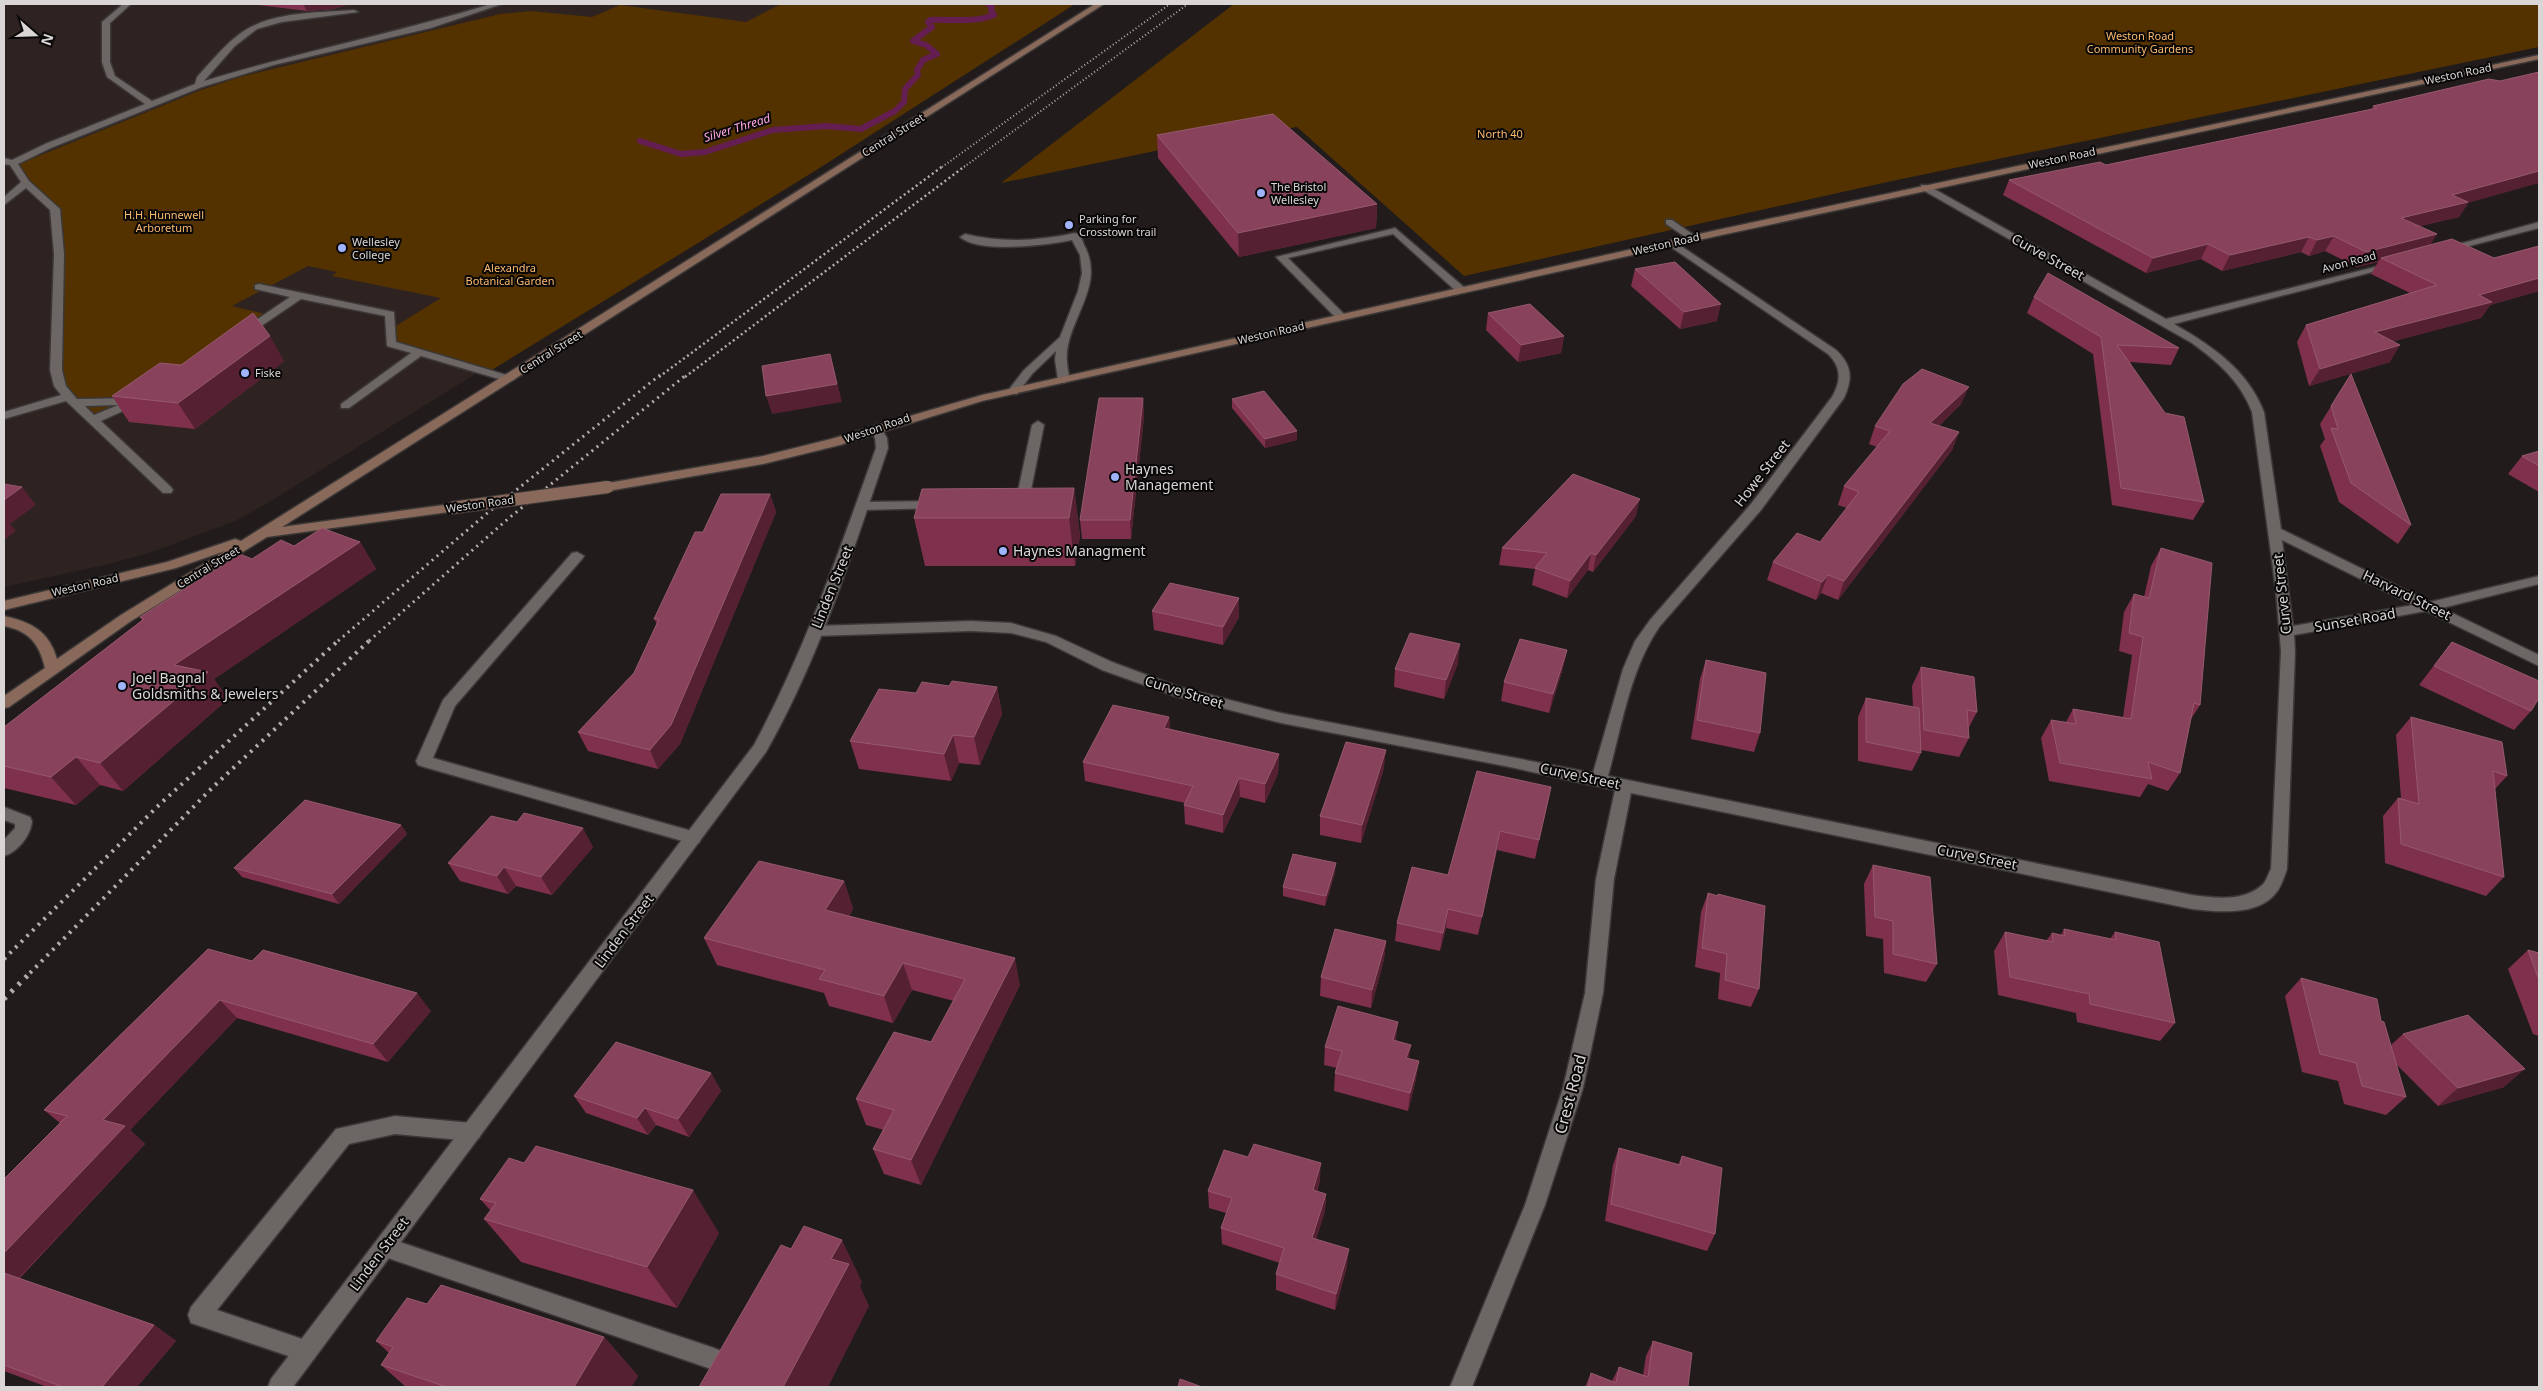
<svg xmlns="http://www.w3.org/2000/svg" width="2543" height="1391" font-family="'Noto Sans',sans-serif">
<rect width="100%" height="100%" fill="#211c1b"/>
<path fill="#2e2321" d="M 4,4 L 1072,4 L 261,507 L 235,521 L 152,552 L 113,563 L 4,587 Z"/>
<path fill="#533200" d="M 781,4 L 1075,4 L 818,169 L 487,373 L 391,344 L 391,329 L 441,298 L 332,276 L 337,272 L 308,266 L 232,306 L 269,315 L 183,378 L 90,417 L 63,390 L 55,209 L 14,166 L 201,90 L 240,77 L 500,14 L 531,11 L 592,17 L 620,5 L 746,22 Z
M 1234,4 L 2539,4 L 2539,47 L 1892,181 L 1464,276 L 1297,127 L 1169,148 L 1001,183 Z"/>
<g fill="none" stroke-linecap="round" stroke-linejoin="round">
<path stroke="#651e52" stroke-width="6" d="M 640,141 L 681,154 L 705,152 L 773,130 L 826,126 L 861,129 L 895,111 L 904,102 L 905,89 L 918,75 L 917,70 L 923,60 L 937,54 L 926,45 L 913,41 L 932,27 L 928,22 L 930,20 C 952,19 973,23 994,15 L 991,11 L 992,6 L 988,4"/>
<g stroke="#3c3838" stroke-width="3">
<path id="service" d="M 123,4 L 131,4 L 110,23 L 110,62 L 115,76 L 152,101 L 195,84 L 197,77 C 211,62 224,45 241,33 C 272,11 317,13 354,10 L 358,12 L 282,22 L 257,29 L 235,46 L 204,81 C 299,52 396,33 491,4 L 502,4 L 431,28 L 274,65 L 202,87 L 51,148 L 18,164 L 29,181 L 60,209 L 64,254 L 62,370 L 66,386 L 77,399 L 143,398 L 143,402 L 101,421 L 171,487 L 173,490 L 171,493 L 163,493 L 66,401 L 4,419 L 4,412 L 61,395 L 54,386 L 50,370 L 54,254 L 50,210 L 26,188 L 4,205 L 4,197 L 21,182 L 10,165 L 4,164 L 4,158 L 12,160 L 45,144 L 145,104 L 107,77 L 102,62 L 102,22 ZM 118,405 L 94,415 L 85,406 Z
M 1666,220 L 1672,220 L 1698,238 L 1690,240 L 1666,224 Z
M 1395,228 L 1465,288 L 1465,292 L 1457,292 L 1393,234 L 1288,258 L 1345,315 L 1345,319 L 1337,319 L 1276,257 Z
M 1075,233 C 1081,235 1082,239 1084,245 C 1103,279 1078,308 1069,341 C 1065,355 1067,367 1070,380 L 1064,383 L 1058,380 L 1055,360 L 1056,351 L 1032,374 L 1017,394 L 1009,394 L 1007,392 L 1024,370 L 1060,337 L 1078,291 L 1082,273 L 1080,255 L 1072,240 C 1047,245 980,254 960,237 L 965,234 C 1003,243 1037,241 1075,233 Z
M 259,284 L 394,312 L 396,342 L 513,377 L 515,379 L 509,382 L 421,356 L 349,408 L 341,408 L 341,404 L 411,353 L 387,346 L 385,316 L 301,299 L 248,335 L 240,335 L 240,331 L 290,297 L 255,289 L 255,285 Z
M 1038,421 L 1044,425 L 1029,500 L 1023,504 L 1011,503 L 1010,500 L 1011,497 L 1017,496 L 1032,425 Z
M 936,501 L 941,502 L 942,505 L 941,508 L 863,510 L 857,506 L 863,502 Z
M 577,552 L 584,556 L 582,559 L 455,706 L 433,758 L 699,833 L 701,838 L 699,843 L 693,844 L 424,767 L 418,765 L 416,761 L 443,700 L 572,553 Z
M 4,807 L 30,817 L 32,821 C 31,835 18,852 4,856 L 4,840 L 15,828 L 15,824 L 4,820 Z
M 395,1116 L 472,1123 L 479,1126 L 482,1132 L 479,1138 L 472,1141 L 395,1134 L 349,1144 L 217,1310 L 314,1343 L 317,1351 L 314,1359 L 306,1362 L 191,1323 L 188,1315 L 191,1307 L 336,1129 Z
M 385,1237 L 711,1347 L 719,1350 L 722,1358 L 719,1366 L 711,1369 L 385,1257 L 378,1254 L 374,1247 L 378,1240 Z"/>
</g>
<g stroke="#3c3838" stroke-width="3">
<path id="minor" d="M 1921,185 L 1927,185 L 2166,319 L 2399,261 L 2399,265 L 2174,324 C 2212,346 2247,369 2264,412 L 2281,529 L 2430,602 L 2539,576 L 2539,584 L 2442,608 L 2539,655 L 2539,666 L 2426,611 L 2294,635 L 2295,651 L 2287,869 C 2284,877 2281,888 2275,894 C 2257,916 2217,912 2192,909 L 1631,793 L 1614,879 L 1603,993 L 1583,1088 L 1545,1205 L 1472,1387 L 1450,1387 L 1525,1205 L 1563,1088 L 1585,993 L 1596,879 L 1615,790 L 1505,766 L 1281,723 L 1175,696 L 1102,670 L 1046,642 L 1011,633 L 971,631 L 815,636 L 808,631 L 815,626 L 971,621 L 1011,623 L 1056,636 L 1112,662 L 1179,687 L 1281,713 L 1593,773 L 1623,669 L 1635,641 L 1650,620 L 1751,504 L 1832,397 C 1841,381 1842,368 1828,354 L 1668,245 L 1668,241 L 1672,240 L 1836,350 C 1852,365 1853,378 1844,398 L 1761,510 L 1660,626 C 1630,669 1622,726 1608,776 L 2192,895 C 2214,898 2242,902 2261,886 C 2266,883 2268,874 2271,869 L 2281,651 L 2276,591 L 2252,412 C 2240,381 2218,362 2192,343 L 1921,189 ZM 2282,540 L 2413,605 L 2293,626 Z
M 2539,222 L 2539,228 L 2446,252 L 2441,249 Z"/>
</g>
<g stroke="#3c3838" stroke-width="3">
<path id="tertiary" d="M 876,425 L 880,426 L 887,438 L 888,448 C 853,551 820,657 766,752 L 293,1387 L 268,1387 L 271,1379 L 754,745 C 805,650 840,549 876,448 L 875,438 L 870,429 Z"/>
</g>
<g stroke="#3c3838" stroke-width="3">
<path id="secondary" d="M 1095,4 L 1104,4 L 282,527 L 451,504 L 456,505 L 457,508 L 456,511 L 267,537 L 131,621 L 9,707 L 4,708 L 4,696 L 45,668 C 39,643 29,631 4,626 L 4,616 C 31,622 49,631 57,659 L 121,615 L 225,551 L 176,568 L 4,610 L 4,601 L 167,562 L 235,539 L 241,541 Z
M 2539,55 L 2539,59 L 1717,236 L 982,401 L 840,445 L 763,464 L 608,491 L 602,487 L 608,483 L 763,456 L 831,439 L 982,395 L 1717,230 Z"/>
</g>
<use href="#service" fill="#6c6665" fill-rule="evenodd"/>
<use href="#minor" fill="#6c6665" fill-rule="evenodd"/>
<use href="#tertiary" fill="#6c6665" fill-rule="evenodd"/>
<use href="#secondary" fill="#896959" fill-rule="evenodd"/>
<path stroke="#b2aeae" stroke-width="2" stroke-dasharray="1 2.5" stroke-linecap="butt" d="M 942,167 L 1170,4
M 964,167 L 1188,4"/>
<path stroke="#b2aeae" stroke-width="2.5" stroke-dasharray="2 3" stroke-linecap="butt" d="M 659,377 L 943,166
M 685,377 L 965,166"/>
<path stroke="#b2aeae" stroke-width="3" stroke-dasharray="2 4.5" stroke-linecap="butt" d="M 338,641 L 485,515 L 660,375
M 369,641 L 509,518 L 686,375"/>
<path stroke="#b2aeae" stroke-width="4" stroke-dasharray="2.5 5.5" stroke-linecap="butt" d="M 4,959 L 159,805 L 340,639
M 30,973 L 212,788 L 371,639"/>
<path stroke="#b2aeae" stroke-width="5" stroke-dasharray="3 7" stroke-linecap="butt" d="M 4,999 L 31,972"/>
<g stroke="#3c3838" stroke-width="14" stroke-linecap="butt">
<path id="secondary-bridge" d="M 451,508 L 608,487"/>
</g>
<use href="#secondary-bridge" stroke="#896959" stroke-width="12"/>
</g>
<path fill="#7f304c" d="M 251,4 L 349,4 L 334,9 L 307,11 Z
M 2489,79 L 2468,203 L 2459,217 L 2420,226 L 2430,245 L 2494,258 L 2539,246 L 2539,291 L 2490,305 L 2481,318 L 2394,341 L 2390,362 L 2309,386 L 2297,342 L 2306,325 L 2410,293 L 2371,274 L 2378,262 L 2357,267 L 2325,251 L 2309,256 L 2301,252 L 2222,271 L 2201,259 L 2146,273 L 2003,195 L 2009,180 L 2106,165 L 2372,109 L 2373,106 Z
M 1157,135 L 1377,204 L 1376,228 L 1239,257 L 1158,158 Z
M 1635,269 L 1717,321 L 1680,329 L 1631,286 Z
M 2034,297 L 2179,348 L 2171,365 L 2130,362 L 2204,502 L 2193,520 L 2112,505 L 2093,354 L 2027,313 Z
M 1488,313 L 1564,336 L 1561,353 L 1518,362 L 1486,330 Z
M 284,361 L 195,429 L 129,422 L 112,396 L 181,365 Z
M 2351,374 L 2411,525 L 2398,544 L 2339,502 L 2320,446 L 2325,439 L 2320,424 Z
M 1143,398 L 1144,416 L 1131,539 L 1082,539 L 1080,520 Z
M 1232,399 L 1297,440 L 1265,448 L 1232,408 Z
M 1961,404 L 1939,426 L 1959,432 L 1952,450 L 1838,600 L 1821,593 L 1816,600 L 1767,580 L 1773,562 L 1820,542 L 1847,508 L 1838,505 L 1844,486 L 1877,447 L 1869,444 L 1875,426 Z
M 2539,451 L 2539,492 L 2508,474 L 2522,456 Z
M 1074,488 L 1080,536 L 1075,566 L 925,566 L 914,518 Z
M 770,494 L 776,512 L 680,744 L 658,769 L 588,751 L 578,732 L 634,673 L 657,624 L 654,619 L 703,532 Z
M 1636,516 L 1593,572 L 1588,570 L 1567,598 L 1532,585 L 1535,569 L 1499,565 L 1502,548 Z
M 360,542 L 376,569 L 214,679 L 228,699 L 123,791 L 100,785 L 76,805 L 4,788 L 4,727 L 142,620 L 140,617 L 252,559 L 294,546 Z
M 2161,548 L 2200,705 L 2191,719 L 2180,773 L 2168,791 L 2148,784 L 2140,797 L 2049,781 L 2041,738 L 2051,720 L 2066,722 L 2073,709 L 2123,717 L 2132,655 L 2119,651 L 2124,612 L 2134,594 L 2144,597 L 2151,566 Z
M 1152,611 L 1239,617 L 1223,645 L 1154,630 Z
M 2452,642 L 2531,711 L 2514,730 L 2419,685 Z
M 1567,650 L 1563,668 L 1549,713 L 1501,701 L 1504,682 Z
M 1706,660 L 1760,733 L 1754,752 L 1691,739 L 1700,679 Z
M 1458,663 L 1444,699 L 1394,687 L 1395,669 Z
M 1921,667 L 1977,712 L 1968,729 L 1969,738 L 1959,757 L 1921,750 L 1921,753 L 1912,771 L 1858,761 L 1858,717 L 1866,698 L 1913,707 L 1912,686 Z
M 949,686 L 997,687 L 1002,714 L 980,765 L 959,763 L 951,781 L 859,769 L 850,741 L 916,693 Z
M 1169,717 L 1170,729 L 1279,754 L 1278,773 L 1265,803 L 1240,797 L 1223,833 L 1185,824 L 1184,805 L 1185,803 L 1085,781 L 1083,762 Z
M 2411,717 L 2507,776 L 2495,789 L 2504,877 L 2486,896 L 2385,863 L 2383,816 L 2398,798 L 2401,798 L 2396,735 Z
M 1384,768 L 1361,843 L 1320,835 L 1320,816 Z
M 1551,787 L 1535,859 L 1497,850 L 1478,935 L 1446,928 L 1440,951 L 1395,941 L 1397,923 L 1448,875 Z
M 401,825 L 407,834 L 339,904 L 242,877 L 234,868 Z
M 593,847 L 552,895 L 516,886 L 508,894 L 460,881 L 448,863 Z
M 1873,865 L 1937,964 L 1926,982 L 1884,973 L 1883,939 L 1866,936 L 1864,884 Z
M 1335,873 L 1325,906 L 1283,896 L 1283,887 Z
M 844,881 L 853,909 L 849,916 L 1020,985 L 921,1185 L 884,1174 L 873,1149 L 884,1130 L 866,1125 L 856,1099 L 931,1042 L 954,1001 L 912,990 L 893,1023 L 829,1006 L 824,993 L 717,965 L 704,938 Z
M 1708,893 L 1759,989 L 1751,1007 L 1718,999 L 1720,973 L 1695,967 L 1701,912 Z
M 2064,929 L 2110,939 L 2115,932 L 2175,1023 L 2160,1041 L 2077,1022 L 2076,1013 L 1998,995 L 1994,951 L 2005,932 L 2046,941 L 2052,933 L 2061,935 Z
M 1386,941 L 1384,959 L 1371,1008 L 1320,996 L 1321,977 Z
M 208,949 L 431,1011 L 388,1062 L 237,1018 L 130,1130 L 145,1144 L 19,1279 L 154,1325 L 176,1341 L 137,1387 L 47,1387 L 4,1371 L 4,1179 L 60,1123 L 44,1110 Z
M 2528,950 L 2539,953 L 2539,1036 L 2533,1034 L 2508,969 Z
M 2301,978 L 2381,1021 L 2391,1045 L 2403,1034 L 2504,1087 L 2438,1106 L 2396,1064 L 2406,1097 L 2386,1115 L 2344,1104 L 2338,1081 L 2302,1072 L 2285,996 Z
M 1396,1040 L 1409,1058 L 1416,1079 L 1408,1111 L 1334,1091 L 1335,1073 L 1337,1068 L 1324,1065 L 1325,1047 Z
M 711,1073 L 721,1091 L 689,1137 L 656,1125 L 648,1135 L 586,1113 L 574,1096 Z
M 1619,1148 L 1678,1165 L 1682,1156 L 1715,1234 L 1707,1251 L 1605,1221 L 1613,1165 Z
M 1320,1180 L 1317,1192 L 1326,1194 L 1325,1211 L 1316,1239 L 1347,1266 L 1335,1310 L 1276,1290 L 1276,1274 L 1280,1263 L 1222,1244 L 1221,1228 L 1226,1213 L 1209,1208 L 1208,1191 Z
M 480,1199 L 719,1233 L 677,1308 L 521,1262 L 484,1219 L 491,1211 Z
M 427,1304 L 604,1337 L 638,1376 L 631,1387 L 406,1387 L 381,1365 L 389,1353 L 376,1341 Z
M 1653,1341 L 1688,1386 L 1691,1387 L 1585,1387 L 1591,1373 L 1612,1381 L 1619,1367 L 1643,1375 L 1646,1356 Z"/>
<path fill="#552132" d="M 303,4 L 349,4 L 334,9 L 307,11 Z
M 2539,171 L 2539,183 L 2468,203 L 2459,217 L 2392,233 L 2401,218 L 2452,195 Z
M 1377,204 L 1376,228 L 1239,257 L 1238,233 Z
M 2437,234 L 2428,249 L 2381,258 L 2378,262 L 2357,267 L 2366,252 Z
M 2334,236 L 2325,251 L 2309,256 L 2317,240 Z
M 2309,237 L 2301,252 L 2222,271 L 2230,255 Z
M 2208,244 L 2201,259 L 2146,273 L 2153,258 Z
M 2539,278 L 2539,291 L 2490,305 L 2481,318 L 2365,349 L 2375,332 L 2479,295 Z
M 1721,304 L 1717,321 L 1680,329 L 1684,312 Z
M 270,336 L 284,361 L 195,429 L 178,403 Z
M 1564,336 L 1561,353 L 1518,362 L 1521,345 Z
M 2400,345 L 2390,362 L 2309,386 L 2320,369 Z
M 830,354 L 842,402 L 772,414 L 766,396 Z
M 1969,387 L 1961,404 L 1923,441 L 1930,423 Z
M 1143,398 L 1144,416 L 1131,539 L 1130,520 Z
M 1297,431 L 1297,440 L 1265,448 L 1265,439 Z
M 1959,432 L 1952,450 L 1838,600 L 1844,581 Z
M 22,487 L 36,505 L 10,524 L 16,531 L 4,540 L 4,500 Z
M 1074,488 L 1080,536 L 1075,566 L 1069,518 Z
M 770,494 L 776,512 L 680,744 L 658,769 L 650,750 Z
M 1640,499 L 1636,516 L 1593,572 L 1596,555 Z
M 360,542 L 376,569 L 214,679 L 228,699 L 123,791 L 100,763 L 174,665 Z
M 1591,553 L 1588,570 L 1567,598 L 1570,581 Z
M 1828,575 L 1821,593 L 1816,600 L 1822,582 Z
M 1239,598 L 1239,617 L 1223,645 L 1223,627 Z
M 1460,644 L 1458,663 L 1444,699 L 1446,680 Z
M 1567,650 L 1563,668 L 1549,713 L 1553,694 Z
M 997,687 L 1002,714 L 980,765 L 974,737 Z
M 1169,717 L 1171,736 L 1164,728 Z
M 953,735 L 959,763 L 951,781 L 944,754 Z
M 1386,750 L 1384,768 L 1361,843 L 1362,825 Z
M 1279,754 L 1278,773 L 1265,803 L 1265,784 Z
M 76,757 L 100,785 L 76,805 L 51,777 Z
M 1239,778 L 1240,797 L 1223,833 L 1223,815 Z
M 401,825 L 407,834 L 339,904 L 332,894 Z
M 583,828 L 593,847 L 552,895 L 541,877 Z
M 1500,831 L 1497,850 L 1478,935 L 1482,917 Z
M 1336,863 L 1335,873 L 1325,906 L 1326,896 Z
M 504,867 L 516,886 L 508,894 L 497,876 Z
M 844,881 L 853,909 L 835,937 L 825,910 Z
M 1448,909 L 1446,928 L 1440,951 L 1443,933 Z
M 1386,941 L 1384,959 L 1371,1008 L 1372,990 Z
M 1015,958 L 1020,985 L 921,1185 L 911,1160 Z
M 903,963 L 912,990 L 893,1023 L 884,996 Z
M 417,993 L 431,1011 L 388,1062 L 373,1044 Z
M 220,1000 L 237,1018 L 130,1130 L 145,1144 L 13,1284 L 4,1278 L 4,1253 L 103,1120 Z
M 1398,1022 L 1396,1040 L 1393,1040 Z
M 1411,1045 L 1408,1063 L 1406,1058 Z
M 1419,1061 L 1416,1079 L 1408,1111 L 1410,1093 Z
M 2525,1069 L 2504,1087 L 2438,1106 L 2458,1088 Z
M 711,1073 L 721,1091 L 689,1137 L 678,1119 Z
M 645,1108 L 656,1125 L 648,1135 L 637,1118 Z
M 1321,1163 L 1320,1180 L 1312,1207 L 1313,1190 Z
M 693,1190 L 719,1233 L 677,1308 L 647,1267 Z
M 1326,1194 L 1325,1211 L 1311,1254 L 1312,1238 Z
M 842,1240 L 862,1282 L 860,1286 L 869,1306 L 828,1387 L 783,1387 L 831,1259 Z
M 1349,1249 L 1347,1266 L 1335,1310 L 1336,1294 Z
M 154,1325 L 176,1341 L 137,1387 L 102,1387 Z
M 604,1337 L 638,1376 L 631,1387 L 574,1387 Z"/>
<path fill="#89425b" stroke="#95596e" d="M 2539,72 L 2539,171 L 2452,195 L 2468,202 L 2401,218 L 2437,234 L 2366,252 L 2334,236 L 2317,240 L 2309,237 L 2230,255 L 2208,244 L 2153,258 L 2009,180 L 2100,162 L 2106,165 L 2377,108 L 2373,106 L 2489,79 L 2500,81 Z
M 1273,114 L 1377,204 L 1238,233 L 1157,135 Z
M 2452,239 L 2494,258 L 2539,246 L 2539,278 L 2479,295 L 2492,302 L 2375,332 L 2400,345 L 2320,369 L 2306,325 L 2437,285 L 2381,258 Z
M 1675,262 L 1721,304 L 1684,312 L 1635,269 Z
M 2048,273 L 2179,348 L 2117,345 L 2165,413 L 2184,417 L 2204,502 L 2121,488 L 2101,337 L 2034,297 Z
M 1530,304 L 1564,336 L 1521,345 L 1488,313 Z
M 253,313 L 270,336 L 178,403 L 112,396 L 160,363 L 181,365 Z
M 830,354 L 837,384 L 766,396 L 762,366 Z
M 1922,369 L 1969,387 L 1930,423 L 1959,432 L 1844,581 L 1828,575 L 1822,582 L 1773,562 L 1797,533 L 1820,542 L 1859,492 L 1844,486 L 1890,431 L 1875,426 L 1903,384 Z
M 2351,374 L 2411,525 L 2351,483 L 2331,428 L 2338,429 L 2331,406 Z
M 1264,391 L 1297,431 L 1265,439 L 1232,399 Z
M 1099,398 L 1143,398 L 1130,520 L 1080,520 Z
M 2539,451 L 2539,466 L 2522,456 Z
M 1573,474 L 1640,499 L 1596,555 L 1591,553 L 1570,581 L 1535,568 L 1547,553 L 1502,548 Z
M 4,484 L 22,487 L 4,500 Z
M 1074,488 L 1069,518 L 914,518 L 922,489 Z
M 721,494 L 770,494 L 671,725 L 650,750 L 578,732 L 634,673 L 659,619 L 654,619 L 695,532 L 703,532 Z
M 322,528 L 360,542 L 174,665 L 208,672 L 100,763 L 76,757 L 51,777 L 4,766 L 4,727 L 144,619 L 140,617 L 240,554 L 252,559 L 281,540 L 294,546 Z
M 2161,548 L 2212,563 L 2200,705 L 2194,703 L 2180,773 L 2148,762 L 2152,779 L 2060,763 L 2051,720 L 2076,724 L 2073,709 L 2131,719 L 2143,637 L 2129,633 L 2134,594 L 2149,598 Z
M 1170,583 L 1239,598 L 1223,627 L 1152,611 Z
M 1410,633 L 1460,644 L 1446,680 L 1395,669 Z
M 1520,639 L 1567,650 L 1553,694 L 1504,682 Z
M 2452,642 L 2539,681 L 2539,698 L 2531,711 L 2434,666 Z
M 1706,660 L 1766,673 L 1760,733 L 1697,720 Z
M 1921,667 L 1974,677 L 1977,712 L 1967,710 L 1969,738 L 1924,730 Z
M 952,681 L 997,687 L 974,737 L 953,735 L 944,754 L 850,741 L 879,689 L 916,693 L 922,682 L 949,686 Z
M 1866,698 L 1919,708 L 1921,753 L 1866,742 Z
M 1113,705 L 1169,717 L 1164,728 L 1279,754 L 1265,784 L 1239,778 L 1223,815 L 1184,805 L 1193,786 L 1083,762 Z
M 2411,717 L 2502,742 L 2507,776 L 2493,771 L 2504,877 L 2401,844 L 2398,798 L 2419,804 Z
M 1346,742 L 1386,750 L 1362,825 L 1320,816 Z
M 1477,771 L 1551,787 L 1539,840 L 1500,831 L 1482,917 L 1448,909 L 1443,933 L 1397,923 L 1412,867 L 1448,875 Z
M 305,800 L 401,825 L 332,894 L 234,868 Z
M 524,813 L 583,828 L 541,877 L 504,867 L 497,876 L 448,863 L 491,816 L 517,822 Z
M 1293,854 L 1336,863 L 1326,896 L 1283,887 Z
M 759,861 L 844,881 L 825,910 L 1015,958 L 911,1160 L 873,1149 L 894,1110 L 856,1099 L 894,1032 L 931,1042 L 965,979 L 903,963 L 884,996 L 819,979 L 825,970 L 704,938 Z
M 1873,865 L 1930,877 L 1937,964 L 1893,954 L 1893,921 L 1875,917 Z
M 1708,893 L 1718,896 L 1718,894 L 1765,906 L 1759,989 L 1725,980 L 1727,954 L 1702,948 Z
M 1335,929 L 1386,941 L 1372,990 L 1321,977 Z
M 2064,929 L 2116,940 L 2115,932 L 2159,942 L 2175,1023 L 2090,1004 L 2089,994 L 2010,977 L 2005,932 L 2053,942 L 2052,933 L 2065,936 Z
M 208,949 L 252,961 L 263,950 L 417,993 L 373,1044 L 220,1000 L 103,1120 L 125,1126 L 4,1253 L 4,1179 L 67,1116 L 44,1110 Z
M 2528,950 L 2539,953 L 2539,980 Z
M 2301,978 L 2377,999 L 2381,1021 L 2384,1022 L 2406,1097 L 2362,1086 L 2356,1063 L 2320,1054 Z
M 1338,1006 L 1398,1022 L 1393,1040 L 1411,1045 L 1406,1058 L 1419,1061 L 1410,1093 L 1335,1073 L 1342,1051 L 1325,1047 Z
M 2468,1015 L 2525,1069 L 2458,1088 L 2403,1034 Z
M 616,1042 L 711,1073 L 678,1119 L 645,1108 L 637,1118 L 574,1096 Z
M 1254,1144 L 1321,1163 L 1313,1190 L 1326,1194 L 1312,1238 L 1349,1249 L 1336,1294 L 1276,1274 L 1284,1248 L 1221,1228 L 1232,1198 L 1208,1191 L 1224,1150 L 1248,1157 Z
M 536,1146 L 693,1190 L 647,1267 L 484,1219 L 496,1203 L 480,1199 L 509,1158 L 524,1163 Z
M 1619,1148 L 1680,1165 L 1682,1156 L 1722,1168 L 1715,1234 L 1611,1204 Z
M 804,1226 L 842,1240 L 831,1259 L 849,1264 L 783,1387 L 699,1387 L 781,1245 L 791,1249 Z
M 4,1273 L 154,1325 L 102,1387 L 63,1387 L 4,1365 Z
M 441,1285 L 604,1337 L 574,1387 L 447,1387 L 381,1365 L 393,1347 L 376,1341 L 407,1298 L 427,1304 Z
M 1653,1341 L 1692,1353 L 1688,1386 L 1691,1387 L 1588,1387 L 1591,1373 L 1616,1383 L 1619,1367 L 1648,1377 Z
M 1180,1379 L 1202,1387 L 1178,1387 Z"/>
<g fill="#a0b3fd" stroke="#090707" stroke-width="2">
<circle cx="1261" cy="193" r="5"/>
<circle cx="1069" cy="225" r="5"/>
<circle cx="342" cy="248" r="5"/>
<circle cx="245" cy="373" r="5"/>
<circle cx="1115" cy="477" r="5"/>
<circle cx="1003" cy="551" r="5"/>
<circle cx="122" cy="686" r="5"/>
</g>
<g text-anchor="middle" stroke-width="4" stroke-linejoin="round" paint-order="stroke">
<g font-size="11" fill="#fbbb6e" stroke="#090707">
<text x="2140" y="40">Weston Road<tspan x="2140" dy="13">Community Gardens</tspan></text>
<text x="1500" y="138">North 40</text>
<text x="164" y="219">H.H. Hunnewell<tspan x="164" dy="13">Arboretum</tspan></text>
<text x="510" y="272">Alexandra<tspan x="510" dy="13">Botanical Garden</tspan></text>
</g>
<g font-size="11" fill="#dad6d6" stroke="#090707">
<text transform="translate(2458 74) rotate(-12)" y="4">Weston Road</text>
<text transform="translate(893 135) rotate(-32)" y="4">Central Street</text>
<text transform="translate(2062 158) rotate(-12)" y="4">Weston Road</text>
<text transform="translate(1666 244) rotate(-13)" y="4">Weston Road</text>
<text transform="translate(2349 262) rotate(-15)" y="4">Avon Road</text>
<text transform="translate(1271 333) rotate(-13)" y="4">Weston Road</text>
<text transform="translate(551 352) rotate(-32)" y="4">Central Street</text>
<text transform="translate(877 428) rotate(-19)" y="4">Weston Road</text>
<text transform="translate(480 504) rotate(-8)" y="4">Weston Road</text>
<text transform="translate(208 567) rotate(-31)" y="4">Central Street</text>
<text transform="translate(85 585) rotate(-13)" y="4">Weston Road</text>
</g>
<g font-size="11" fill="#dad6d6" stroke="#090707" text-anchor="start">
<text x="1271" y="191">The Bristol<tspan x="1271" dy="13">Wellesley</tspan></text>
<text x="1079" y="223">Parking for<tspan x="1079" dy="13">Crosstown trail</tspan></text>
<text x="352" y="246">Wellesley<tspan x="352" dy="13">College</tspan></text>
<text x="255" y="377">Fiske</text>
</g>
<g font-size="12" font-style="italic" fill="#fca8e0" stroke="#090707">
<text transform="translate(737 128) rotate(-17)" y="4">Silver Thread</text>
</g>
<g font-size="14" fill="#dad6d6" stroke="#090707">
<text transform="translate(2048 257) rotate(29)" y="5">Curve Street</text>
<text transform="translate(1762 473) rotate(-52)" y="5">Howe Street</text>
<text transform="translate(832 587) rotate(-68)" y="5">Linden Street</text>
<text transform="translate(2282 594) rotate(-96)" y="5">Curve Street</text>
<text transform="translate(2407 595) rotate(26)" y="5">Harvard Street</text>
<text transform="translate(2355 620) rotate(-10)" y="5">Sunset Road</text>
<text transform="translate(1184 692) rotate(17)" y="5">Curve Street</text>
<text transform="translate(1580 776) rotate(12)" y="5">Curve Street</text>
<text transform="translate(1977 857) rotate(11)" y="5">Curve Street</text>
<text transform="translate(624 931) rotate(-53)" y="5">Linden Street</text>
<text transform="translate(379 1254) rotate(-53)" y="5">Linden Street</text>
</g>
<g font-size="14" fill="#dad6d6" stroke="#090707" text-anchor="start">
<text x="1125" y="474">Haynes<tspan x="1125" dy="16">Management</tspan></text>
<text x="1013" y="556">Haynes Managment</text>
<text x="132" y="683">Joel Bagnal<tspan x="132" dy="16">Goldsmiths &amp; Jewelers</tspan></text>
</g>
<g font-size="16" fill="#dad6d6" stroke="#090707">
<text transform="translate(1570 1094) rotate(-75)" y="6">Crest Road</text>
</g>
</g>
<rect width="2543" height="1391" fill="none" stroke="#dad6d6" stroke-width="10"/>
<g transform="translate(35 35) rotate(110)" stroke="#090707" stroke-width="4" paint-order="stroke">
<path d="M0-4L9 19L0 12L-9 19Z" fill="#dad6d6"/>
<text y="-8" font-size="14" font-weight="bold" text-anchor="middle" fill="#dad6d6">N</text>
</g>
</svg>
